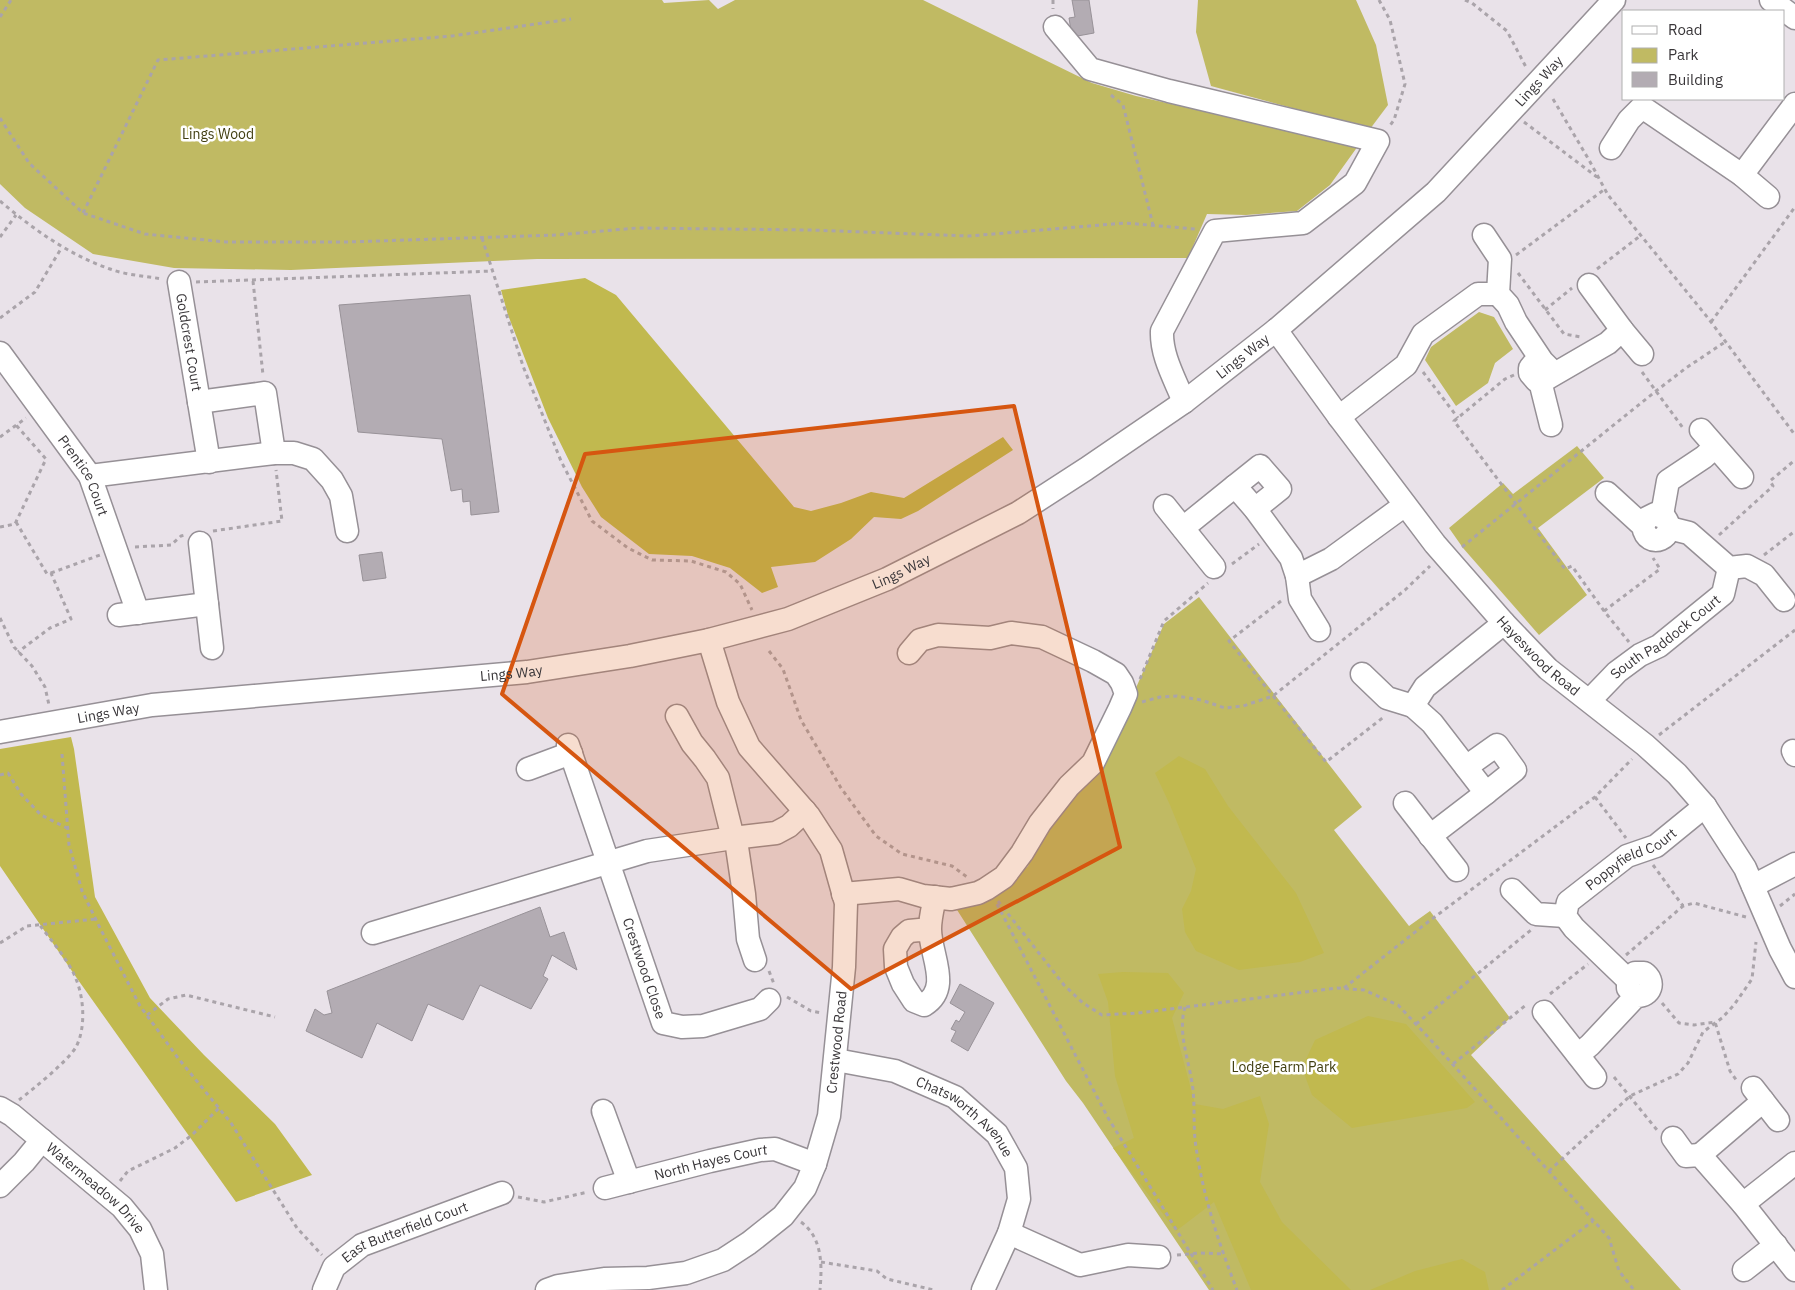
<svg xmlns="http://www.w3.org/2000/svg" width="1795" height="1290" font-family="'IBM Plex Sans',sans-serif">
<rect width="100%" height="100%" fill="#e9e2e9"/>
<path fill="#c0ba63" d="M 0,0 L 662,0 L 664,3 L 709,0 L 718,9 L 735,0 L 923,0 L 1092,83 L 1136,96 L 1358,146 L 1330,185 L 1297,211 L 1246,215 L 1207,214 L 1188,258 L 537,259 L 291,270 L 174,268 L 93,254 L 25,208 L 0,184 Z
M 1198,0 L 1356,0 L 1376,45 L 1388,105 L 1370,129 L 1211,86 L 1196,32 Z
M 1479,312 L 1494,317 L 1513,349 L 1495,363 L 1488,383 L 1456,406 L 1425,360 L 1431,347 Z
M 1577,446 L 1604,478 L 1538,528 L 1587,595 L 1539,635 L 1463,548 L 1449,528 L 1503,483 L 1513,494 Z
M 1199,597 L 1362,807 L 1334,830 L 1409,926 L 1430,911 L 1510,1018 L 1471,1055 L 1681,1290 L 1209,1290 L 1083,1103 L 1066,1081 L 952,902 L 1014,880 L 1028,866 L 1042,834 L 1128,706 L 1164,624 Z"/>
<path fill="#c1b94f" d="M 585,278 L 616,295 L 794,507 L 811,511 L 841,503 L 871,492 L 904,498 L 1003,437 L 1013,450 L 918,511 L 901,519 L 874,517 L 851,539 L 815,562 L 771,567 L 778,587 L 762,593 L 730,568 L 692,556 L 649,554 L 601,517 L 582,487 L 548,418 L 508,315 L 501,290 Z
M 71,737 L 74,749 L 95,897 L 150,998 L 204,1055 L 275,1124 L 312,1175 L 236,1202 L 76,977 L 0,866 L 0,749 Z
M 1179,756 L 1205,769 L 1228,806 L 1296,893 L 1324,953 L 1300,962 L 1239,970 L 1196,951 L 1185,932 L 1182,909 L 1191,891 L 1196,869 L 1170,805 L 1155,773 Z
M 1123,972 L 1168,973 L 1184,993 L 1172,1018 L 1195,1104 L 1223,1109 L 1260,1096 L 1269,1124 L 1260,1182 L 1282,1222 L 1351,1290 L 1251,1290 L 1214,1202 L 1176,1231 L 1113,1148 L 1134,1138 L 1115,1076 L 1108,1002 L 1098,974 Z
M 1368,1016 L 1406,1024 L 1475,1102 L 1467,1108 L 1352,1128 L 1312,1095 L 1302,1068 L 1315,1040 Z
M 1462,1259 L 1485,1272 L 1489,1290 L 1370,1290 L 1415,1271 Z"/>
<path fill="#b3acb3" stroke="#989298" d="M 1072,0 L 1089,0 L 1094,33 L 1072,37 L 1069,18 L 1075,17 Z
M 470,295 L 499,512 L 471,515 L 470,501 L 463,502 L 462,489 L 451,491 L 442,439 L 358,432 L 339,305 Z
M 382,552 L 386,578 L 363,581 L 359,555 Z
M 540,907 L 550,937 L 564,932 L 577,970 L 552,955 L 543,976 L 548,979 L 531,1009 L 480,985 L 463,1020 L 428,1004 L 412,1041 L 377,1023 L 362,1058 L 306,1031 L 315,1009 L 324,1015 L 332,1013 L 327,991 Z
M 960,984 L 994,1003 L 968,1051 L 951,1041 L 956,1031 L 951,1029 L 956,1020 L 959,1022 L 965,1012 L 950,1003 Z"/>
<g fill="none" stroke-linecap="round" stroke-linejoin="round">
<g stroke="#969096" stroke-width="25">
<g id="minor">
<path d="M 1771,0 L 1795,18"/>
<path d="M 1055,27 L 1090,69 L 1169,91 L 1378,141 L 1355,183 L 1303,223 L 1215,231 L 1162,331 C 1161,356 1175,379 1184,402"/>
<path d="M 1611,148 L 1629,120 L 1642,107 L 1742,175 L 1768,197"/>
<path d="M 1742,175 L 1795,104"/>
<path d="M 1484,235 L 1500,259 L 1498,294 L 1508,305 L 1516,322 L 1542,361 L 1549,368 L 1549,373 L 1546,379 L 1536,380 L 1530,373 L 1530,368 L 1535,362 L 1542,361"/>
<path id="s1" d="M 179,282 L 209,462"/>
<path d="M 1589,285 L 1622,330 L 1642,354"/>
<path id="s2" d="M 1276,330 L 1339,417 L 1435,544 L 1504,623 L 1548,669 L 1645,745 L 1677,774 L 1705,806 L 1745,868 L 1780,949 L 1795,977"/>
<path id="s3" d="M 0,353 L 90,476 L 138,613"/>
<path d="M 1546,379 L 1608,343 L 1622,330"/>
<path d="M 1540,381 L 1551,425"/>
<path d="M 199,402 L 265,393 L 274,453"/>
<path d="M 1339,417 L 1406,365 L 1423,334 L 1478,294 L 1498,294"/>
<path d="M 1701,430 L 1742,477"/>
<path d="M 90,476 L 274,453 L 294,453 L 313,459 L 332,480 L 341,496 L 347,531"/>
<path d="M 1235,486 L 1260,466 L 1280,489 L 1255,509"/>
<path d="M 1607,493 L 1643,526 C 1647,552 1679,537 1665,518 L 1655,514 L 1647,518 L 1643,526"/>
<path d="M 1165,506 L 1214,567"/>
<path d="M 1662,515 L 1668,481 L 1704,457 L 1715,447"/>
<path d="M 1183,528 L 1235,486 L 1255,509 L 1291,558 L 1297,576 L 1331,559 L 1405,505"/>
<path d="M 1669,528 L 1689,533 L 1729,568 L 1747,566 L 1764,575 L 1784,600"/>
<path d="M 200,543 L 212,648"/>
<path d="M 1297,576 L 1300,599 L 1319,630"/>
<path d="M 119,615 L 207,604"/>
<path d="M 1362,674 L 1387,698 L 1413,706"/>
<path id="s4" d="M 1590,700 L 1617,672 L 1640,655 L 1659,646 L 1723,594 L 1729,568"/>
<path d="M 677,716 L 692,743 L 705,759 L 718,778 L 733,838 L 737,847 L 744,894 L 748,939 L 755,960"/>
<path id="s5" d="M 0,732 L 152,705 L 527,672 L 630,656 L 709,640 L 788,619 L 887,579 L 1018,513 L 1086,469 L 1184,402 L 1276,330 L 1436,192 L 1614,0"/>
<path id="s6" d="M 568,745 L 663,1023 L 682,1027 L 703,1026 L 760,1009 L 769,1000"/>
<path d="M 1793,751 L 1795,755"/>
<path d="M 1466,767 L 1497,745 L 1515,770 L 1486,793"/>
<path d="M 528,769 L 571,753"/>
<path d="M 1405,803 L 1457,870"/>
<path d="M 1430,836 L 1486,793 L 1432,723 L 1413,706 L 1425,687 L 1504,623"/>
<path d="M 1753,886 L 1795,864"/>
<path d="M 1512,890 L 1536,914 L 1565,916"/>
<path d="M 843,894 L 899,889 L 923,896 L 951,899 L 978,893 L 986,889 L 1004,877 L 1022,853 L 1040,823 L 1069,786 L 1093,763 L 1120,708 L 1126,694 L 1122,683 L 1116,674 L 1093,661 L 1042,637 L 1011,633 L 990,638 L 938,635 L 920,640 L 909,653"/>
<path d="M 930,929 L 909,931 L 902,937 L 895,949 L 896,967 L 903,984 L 914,1001 L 924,1005 C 952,988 930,955 930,929 C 930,918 933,907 935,897"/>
<path d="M 373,933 L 647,851 L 733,838 L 776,833 L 789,826 L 805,811"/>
<path id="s7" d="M 1628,980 L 1574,928 L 1565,916 L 1568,902 L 1627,856 L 1656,846 L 1705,806"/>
<path d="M 1544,1012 L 1595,1077"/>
<path d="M 1578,1055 L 1590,1045 L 1636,996 C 1651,997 1656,981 1644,973 L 1635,973 L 1628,980 L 1628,988 L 1636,996"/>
<path id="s8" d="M 836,1060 L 895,1071 L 955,1097 L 997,1134 L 1016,1168 L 1019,1199 L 1009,1233 L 983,1290"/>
<path d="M 1753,1088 L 1778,1120"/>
<path id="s9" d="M 0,1108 L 12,1115 L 122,1207 L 140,1229 L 152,1254 L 156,1290"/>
<path d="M 603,1111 L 629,1182"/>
<path d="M 1673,1138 L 1686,1156 L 1700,1155 L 1743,1204 L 1795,1270"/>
<path d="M 1700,1155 L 1763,1101"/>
<path d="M 0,1186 L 24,1162 L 42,1140"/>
<path id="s10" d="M 605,1188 L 710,1161 L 760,1150 L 775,1149 L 815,1164"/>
<path d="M 1743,1204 L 1795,1163"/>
<path d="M 1009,1233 L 1080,1265 L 1128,1255 L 1159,1257"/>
<path d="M 1744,1270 L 1776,1245"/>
<path id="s11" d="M 324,1290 L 334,1267 L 362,1245 L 502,1193"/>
<path id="s12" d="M 547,1290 L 558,1286 L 604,1279 L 648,1278 L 686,1273 L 723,1260 L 749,1243 L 783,1216 L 805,1188 L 815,1164 L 829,1116 L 844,967 L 846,903 L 831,850 L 809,816 L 749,747 L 728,702 L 709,640"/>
</g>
</g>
<path stroke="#aaa4aa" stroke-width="3" stroke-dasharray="4 4" stroke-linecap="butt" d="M 1053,0 L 1053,9
M 1379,0 L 1390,20 L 1405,84 L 1394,120 L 1389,127
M 1465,0 L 1472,3 L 1507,31 L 1527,69
M 0,17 L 11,0
M 1111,95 L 1123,105 L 1153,225
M 1553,99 L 1589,160 L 1608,195 L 1708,318 L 1795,435
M 0,118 L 29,163 L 83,213 L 145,234 L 226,242 L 347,242 L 556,235 L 637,228 L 810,230 L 969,236 L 1125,223 L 1195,229
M 1524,122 L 1597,177
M 0,201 C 33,229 69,255 110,269 C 126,275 145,276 162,279
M 83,213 L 158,60 L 452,36 L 571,19
M 0,237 L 16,215
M 482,238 L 523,366 L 561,461 L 592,521 L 628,548 L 652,560 L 691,561 L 726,572 L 740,584 L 752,610
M 1516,255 L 1605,189
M 1597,269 L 1640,236
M 1518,273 L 1564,334 L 1581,337
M 253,281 L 263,375
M 196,282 L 493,271
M 1545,310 L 1572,288
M 0,318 L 35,292 L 62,247
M 1711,322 L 1795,207
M 1423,372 L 1458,418
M 1642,372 L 1683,428
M 1514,375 L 1505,379 L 1454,421 L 1565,569 L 1572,566 L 1604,611 L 1629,642
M 0,437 L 26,418
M 16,522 L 47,574 L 51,573 L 71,619 L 50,628 L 18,652
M 0,527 L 15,524 L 46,459 L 16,425
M 213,531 L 282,521 L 276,470
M 1719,535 L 1773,486 L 1770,481 L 1795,460
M 135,547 L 171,545 L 181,536 L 185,535
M 1462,547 L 1656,391 L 1686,368 L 1725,342
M 1764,555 L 1795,531
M 1232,564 L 1259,544
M 51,573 L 100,555
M 1281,601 L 1229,641 L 1326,762 L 1385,716
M 1604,611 L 1660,569 L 1653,558
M 0,618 L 14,647 L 32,666 L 45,687 L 49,705
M 769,651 L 783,669 L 801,720 L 841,788 L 876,836 L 902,854 L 952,866 L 967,877
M 1140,679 L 1164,621 L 1208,583
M 1142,702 L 1160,697 L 1177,696 L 1201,700 L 1225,708 L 1243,706 L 1273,696 L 1405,590 L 1430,566
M 1659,735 L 1795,630
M 62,754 L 69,845 L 82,891 L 100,928 L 140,1006 L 178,1058 L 231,1123 L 297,1228 L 322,1255
M 0,775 L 8,773 L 21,794 L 41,815 L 67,828
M 1595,797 L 1626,838
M 1653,865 L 1683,906 L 1694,903 L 1746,917
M 998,901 L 1064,985 L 1083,1003 L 1102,1015 L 1138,1013 L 1337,988 L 1364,990 L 1398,1005 L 1429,1038 L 1609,1238 L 1619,1271 L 1634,1290
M 997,904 L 1107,1116 L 1213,1290
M 1780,906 L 1795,894
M 0,943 L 27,926 L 96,919
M 1626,955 L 1683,906
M 769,971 L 774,984
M 1344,988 L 1424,925 L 1595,797 L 1632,759
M 1550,994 L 1588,964
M 787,997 L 811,1011 L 822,1013
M 1662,1003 L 1679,1023 L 1694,1025 L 1715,1022 L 1730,1071 L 1737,1081
M 1185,1007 C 1177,1034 1190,1062 1193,1090 C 1195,1109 1193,1128 1196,1147 C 1203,1196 1219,1244 1237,1290
M 147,1015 L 168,999 L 186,995 L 275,1017
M 1416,1024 L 1531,930
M 1453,1064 L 1526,1005
M 1614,1077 L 1657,1130
M 19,1100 C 33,1089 67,1062 76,1047 C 86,1028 84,998 76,979 C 70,962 50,939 39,924
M 1549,1171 L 1630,1096 L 1678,1074 L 1688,1063 L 1703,1032 L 1722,1018 L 1734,1005 L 1752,979 L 1756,942
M 120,1181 L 128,1171 L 175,1148 L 192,1135 L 219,1108
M 518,1197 L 544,1202 L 588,1192
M 801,1222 C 823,1238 822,1266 820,1290
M 1177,1255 L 1200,1253 L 1224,1254
M 821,1262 L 877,1271 L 887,1279 L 934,1290
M 1502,1290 L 1593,1221"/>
<use href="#minor" stroke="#fff" stroke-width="22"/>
</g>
<path fill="#d65610" fill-opacity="0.2" stroke="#d65610" stroke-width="4" stroke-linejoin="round" d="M 1014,406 L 1120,847 L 851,989 L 502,694 L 585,454 Z"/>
<g text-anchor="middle" stroke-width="5" stroke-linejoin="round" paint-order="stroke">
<g font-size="14" fill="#393639" stroke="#fff">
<text dy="5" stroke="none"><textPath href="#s5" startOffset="1730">Lings Way</textPath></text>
<text dy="5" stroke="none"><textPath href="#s1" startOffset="61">Goldcrest Court</textPath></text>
<text dy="5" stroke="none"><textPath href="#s5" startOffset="1325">Lings Way</textPath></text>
<text dy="5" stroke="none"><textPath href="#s3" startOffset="149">Prentice Court</textPath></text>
<text dy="5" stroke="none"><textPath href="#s5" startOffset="920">Lings Way</textPath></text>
<text dy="5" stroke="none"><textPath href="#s4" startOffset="99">South Paddock Court</textPath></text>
<text dy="5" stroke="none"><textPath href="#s2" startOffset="419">Hayeswood Road</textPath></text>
<text dy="5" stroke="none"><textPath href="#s5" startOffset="515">Lings Way</textPath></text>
<text dy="5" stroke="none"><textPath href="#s5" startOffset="110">Lings Way</textPath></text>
<text dy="5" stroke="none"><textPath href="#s7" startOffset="181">Poppyfield Court</textPath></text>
<text dy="5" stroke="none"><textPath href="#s6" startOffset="236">Crestwood Close</textPath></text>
<text dy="5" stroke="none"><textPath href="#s12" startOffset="440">Crestwood Road</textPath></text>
<text dy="5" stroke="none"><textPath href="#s8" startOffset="145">Chatsworth Avenue</textPath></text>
<text dy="5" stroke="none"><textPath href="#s10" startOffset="109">North Hayes Court</textPath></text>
<text dy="5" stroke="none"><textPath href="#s9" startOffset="125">Watermeadow Drive</textPath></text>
<text dy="5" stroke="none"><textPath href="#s11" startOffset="105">East Butterfield Court</textPath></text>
</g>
<g font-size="14" fill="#413e11" stroke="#fff">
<text x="218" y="139">Lings Wood</text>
<text x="1284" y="1072">Lodge Farm Park</text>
</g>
</g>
<rect x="1622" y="10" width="162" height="90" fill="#ffffff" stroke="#b0afb0"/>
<rect x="1632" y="26" width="25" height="8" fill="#ffffff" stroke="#b0afb0"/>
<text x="1668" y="35" font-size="15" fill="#393639">Road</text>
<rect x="1632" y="48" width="25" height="15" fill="#c0ba63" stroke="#b0afb0"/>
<text x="1668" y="60" font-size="15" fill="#393639">Park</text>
<rect x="1632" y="72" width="25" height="15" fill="#b3acb3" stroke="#b0afb0"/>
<text x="1668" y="85" font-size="15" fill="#393639">Building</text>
</svg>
